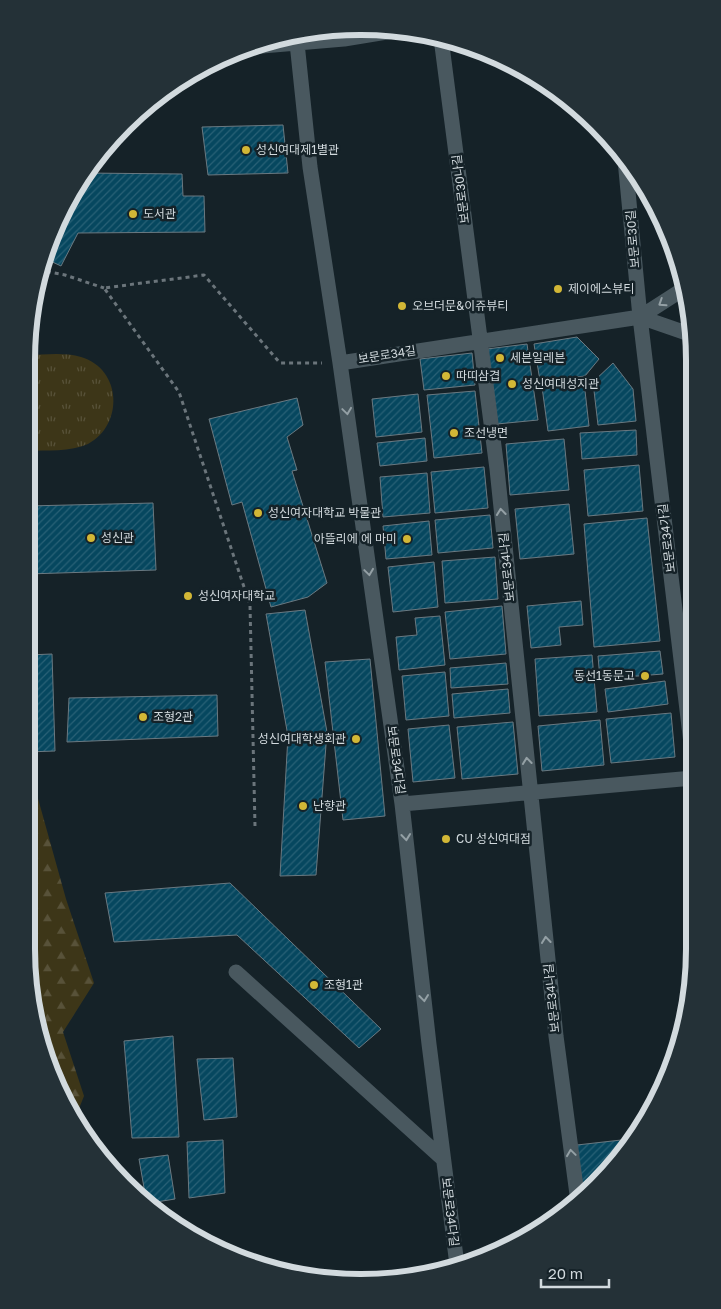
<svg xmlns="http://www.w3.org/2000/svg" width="721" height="1309" font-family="'Golos Text','Noto Sans KR',sans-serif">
<defs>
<pattern id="grass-tufts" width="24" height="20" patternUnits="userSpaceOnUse" patternTransform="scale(1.25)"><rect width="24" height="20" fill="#3d3618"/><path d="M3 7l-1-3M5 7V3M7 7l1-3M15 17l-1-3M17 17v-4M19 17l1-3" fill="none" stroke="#585239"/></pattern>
<pattern id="forest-firs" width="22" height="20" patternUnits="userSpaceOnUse" patternTransform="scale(1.25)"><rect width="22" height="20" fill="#3d3618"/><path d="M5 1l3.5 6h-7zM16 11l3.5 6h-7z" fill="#585239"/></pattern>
<pattern id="building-hatch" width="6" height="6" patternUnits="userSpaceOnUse" patternTransform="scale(1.25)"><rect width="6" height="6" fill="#06475f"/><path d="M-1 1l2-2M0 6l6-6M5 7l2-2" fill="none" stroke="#296176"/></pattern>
</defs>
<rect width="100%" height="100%" fill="#152228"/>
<path fill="url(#grass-tufts)" d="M 27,355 C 44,355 64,352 81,357 C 122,369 124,425 88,444 C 71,452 46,450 27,451 Z"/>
<path fill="url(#forest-firs)" d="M 26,772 L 32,777 L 66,899 L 94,983 L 63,1032 L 84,1096 L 76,1116 L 44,1056 L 26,949 Z"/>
<path fill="url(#building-hatch)" stroke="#6a7981" d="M 283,125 L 288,173 L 208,175 L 202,127 Z
M 85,173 L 182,174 L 183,196 L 204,196 L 205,232 L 78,233 L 61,266 L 44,258 L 71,194 Z
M 577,337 L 599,359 L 585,376 L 540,381 L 534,344 Z
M 527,344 L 538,420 L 497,424 L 487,349 Z
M 472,353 L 475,385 L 424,390 L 420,359 Z
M 613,363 L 633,389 L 636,421 L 598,425 L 593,382 Z
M 584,382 L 589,426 L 548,431 L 542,387 Z
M 475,391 L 482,453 L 434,458 L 427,395 Z
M 418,394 L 422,432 L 376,437 L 372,399 Z
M 297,398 L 303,425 L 287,437 L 297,470 L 292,471 L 327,583 L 308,597 L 271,607 L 242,502 L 232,505 L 209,419 Z
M 636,430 L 637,455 L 582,459 L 580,433 Z
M 425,438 L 427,461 L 380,466 L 377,443 Z
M 564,439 L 569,490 L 510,495 L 506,444 Z
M 639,465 L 643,511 L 588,516 L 584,470 Z
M 484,467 L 488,508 L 435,513 L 431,472 Z
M 427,473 L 430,513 L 383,517 L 380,477 Z
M 153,503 L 156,570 L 27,574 L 27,506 Z
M 569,504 L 574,554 L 520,559 L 515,509 Z
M 490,515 L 493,548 L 438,553 L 435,520 Z
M 647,518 L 660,641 L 594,647 L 584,524 Z
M 429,521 L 432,555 L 386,559 L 383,526 Z
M 495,557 L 498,599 L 445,603 L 442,561 Z
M 434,562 L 438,607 L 393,612 L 388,567 Z
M 581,601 L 583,625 L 559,627 L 561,645 L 531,648 L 527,606 Z
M 502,606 L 506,654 L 450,659 L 445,612 Z
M 305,610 L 327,732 L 316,875 L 280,876 L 288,736 L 266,614 Z
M 440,616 L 445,665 L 399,670 L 396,637 L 417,635 L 415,618 Z
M 660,651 L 663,674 L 600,679 L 598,656 Z
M 52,654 L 55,751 L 26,752 L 27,655 Z
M 592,655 L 597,712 L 539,716 L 535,659 Z
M 370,659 L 385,816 L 343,820 L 325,662 Z
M 506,663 L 508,684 L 451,688 L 450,668 Z
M 445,672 L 449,716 L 406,720 L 402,676 Z
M 665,681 L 668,704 L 608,712 L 605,689 Z
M 508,689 L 510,713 L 454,718 L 452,694 Z
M 217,695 L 218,736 L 67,742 L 69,698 Z
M 671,713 L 675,757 L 611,763 L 606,719 Z
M 600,720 L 604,765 L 542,771 L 538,726 Z
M 513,722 L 518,774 L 462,779 L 457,727 Z
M 449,725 L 455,778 L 413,782 L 408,729 Z
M 230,883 L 381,1029 L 359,1048 L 237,935 L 114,942 L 105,893 Z
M 173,1036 L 179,1137 L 132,1138 L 124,1041 Z
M 233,1058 L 237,1117 L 204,1120 L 197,1059 Z
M 630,1139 L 583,1197 L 577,1145 Z
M 223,1140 L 225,1193 L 189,1198 L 187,1142 Z
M 168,1155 L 175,1199 L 150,1203 L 146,1199 L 139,1159 Z"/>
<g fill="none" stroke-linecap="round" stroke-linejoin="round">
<path stroke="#6b757b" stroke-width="3" stroke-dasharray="4 4" stroke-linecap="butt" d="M 39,270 L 65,275 L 104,288
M 255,826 L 250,605 L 179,392 L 104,288 L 204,275 L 280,363 L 322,363
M 368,1281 L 377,1276 L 391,1280"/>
<path stroke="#49585f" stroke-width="15" d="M 441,38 L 497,469 L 556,1036 L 578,1202
M 297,43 L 310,167 L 340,363 L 402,804 L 429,1044 L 457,1265
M 250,47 L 344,39 L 405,29
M 625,160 L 640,317 L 693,760
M 640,317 L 692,335
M 340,363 L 640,317 L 685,288
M 402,804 L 693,778
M 236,972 L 443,1159"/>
</g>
<defs><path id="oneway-chevron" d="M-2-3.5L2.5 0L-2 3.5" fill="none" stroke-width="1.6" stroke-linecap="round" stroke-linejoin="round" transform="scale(1.25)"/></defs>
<g stroke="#94a0a5">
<use href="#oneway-chevron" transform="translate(662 303) rotate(147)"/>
<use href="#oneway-chevron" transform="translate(347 411) rotate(82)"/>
<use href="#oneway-chevron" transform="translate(501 512) rotate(-96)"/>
<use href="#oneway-chevron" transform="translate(369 572) rotate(82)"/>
<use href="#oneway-chevron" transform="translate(527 761) rotate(-96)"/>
<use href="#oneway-chevron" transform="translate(406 837) rotate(84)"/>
<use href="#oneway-chevron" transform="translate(546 940) rotate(-96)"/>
<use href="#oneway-chevron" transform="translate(424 998) rotate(83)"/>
<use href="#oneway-chevron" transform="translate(571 1153) rotate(-98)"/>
</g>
<g fill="#d2b736" stroke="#152228" stroke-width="2">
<circle cx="246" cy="150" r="5"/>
<circle cx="133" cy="214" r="5"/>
<circle cx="558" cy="289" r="5"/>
<circle cx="402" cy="306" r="5"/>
<circle cx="500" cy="358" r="5"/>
<circle cx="446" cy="376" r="5"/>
<circle cx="512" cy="384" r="5"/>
<circle cx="454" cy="433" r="5"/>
<circle cx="258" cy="513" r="5"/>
<circle cx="91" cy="538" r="5"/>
<circle cx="407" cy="539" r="5"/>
<circle cx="188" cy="596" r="5"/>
<circle cx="645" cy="676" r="5"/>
<circle cx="143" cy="717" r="5"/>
<circle cx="356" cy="739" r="5"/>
<circle cx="303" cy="806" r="5"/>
<circle cx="446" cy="839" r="5"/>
<circle cx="314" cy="985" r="5"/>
</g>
<g text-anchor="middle" stroke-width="5" stroke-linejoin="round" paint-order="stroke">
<g font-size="12" fill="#d2dade" stroke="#152228" text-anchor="start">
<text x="256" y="154">성신여대제1별관</text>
<text x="143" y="218">도서관</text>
<text x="568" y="293">제이에스뷰티</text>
<text x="412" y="310">오브더문&amp;이쥬뷰티</text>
<text x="510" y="362">세븐일레븐</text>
<text x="456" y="380">따띠삼겹</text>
<text x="522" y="388">성신여대성지관</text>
<text x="464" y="437">조선냉면</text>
<text x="268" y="517">성신여자대학교 박물관</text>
<text x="101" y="542">성신관</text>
<text x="397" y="543" text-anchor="end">아뜰리에 에 마미</text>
<text x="198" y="600">성신여자대학교</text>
<text x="635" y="680" text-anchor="end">동선1동문고</text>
<text x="153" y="721">조형2관</text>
<text x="346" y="743" text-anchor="end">성신여대학생회관</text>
<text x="313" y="810">난향관</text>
<text x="456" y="843">CU 성신여대점</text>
<text x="324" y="989">조형1관</text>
</g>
<g font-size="12" fill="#d2dade" stroke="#152228">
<text transform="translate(461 189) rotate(-97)" y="4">보문로30나길</text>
<text transform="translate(633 239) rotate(-95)" y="4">보문로30길</text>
<text transform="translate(387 355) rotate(-9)" y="4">보문로34길</text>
<text transform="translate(667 538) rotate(-97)" y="4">보문로34가길</text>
<text transform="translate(507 567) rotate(-96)" y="4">보문로34나길</text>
<text transform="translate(396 760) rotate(82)" y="4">보문로34다길</text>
<text transform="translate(552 998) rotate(-96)" y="4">보문로34나길</text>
<text transform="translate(450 1212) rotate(83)" y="4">보문로34다길</text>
</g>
</g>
<path d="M0 0H721V1309H0ZM360 35H361A325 325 0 0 1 686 360V949A325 325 0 0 1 361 1274H360A325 325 0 0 1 35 949V360A325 325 0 0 1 360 35Z" fill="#243137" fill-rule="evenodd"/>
<path fill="none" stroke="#d2dade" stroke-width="6" d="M360 35H361A325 325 0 0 1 686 360V949A325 325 0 0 1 361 1274H360A325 325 0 0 1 35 949V360A325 325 0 0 1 360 35Z"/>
<path d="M541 1279v8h68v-8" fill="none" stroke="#d2dade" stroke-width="2.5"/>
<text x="548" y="1279" font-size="15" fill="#d2dade" stroke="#152228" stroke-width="4" paint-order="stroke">20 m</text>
</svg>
